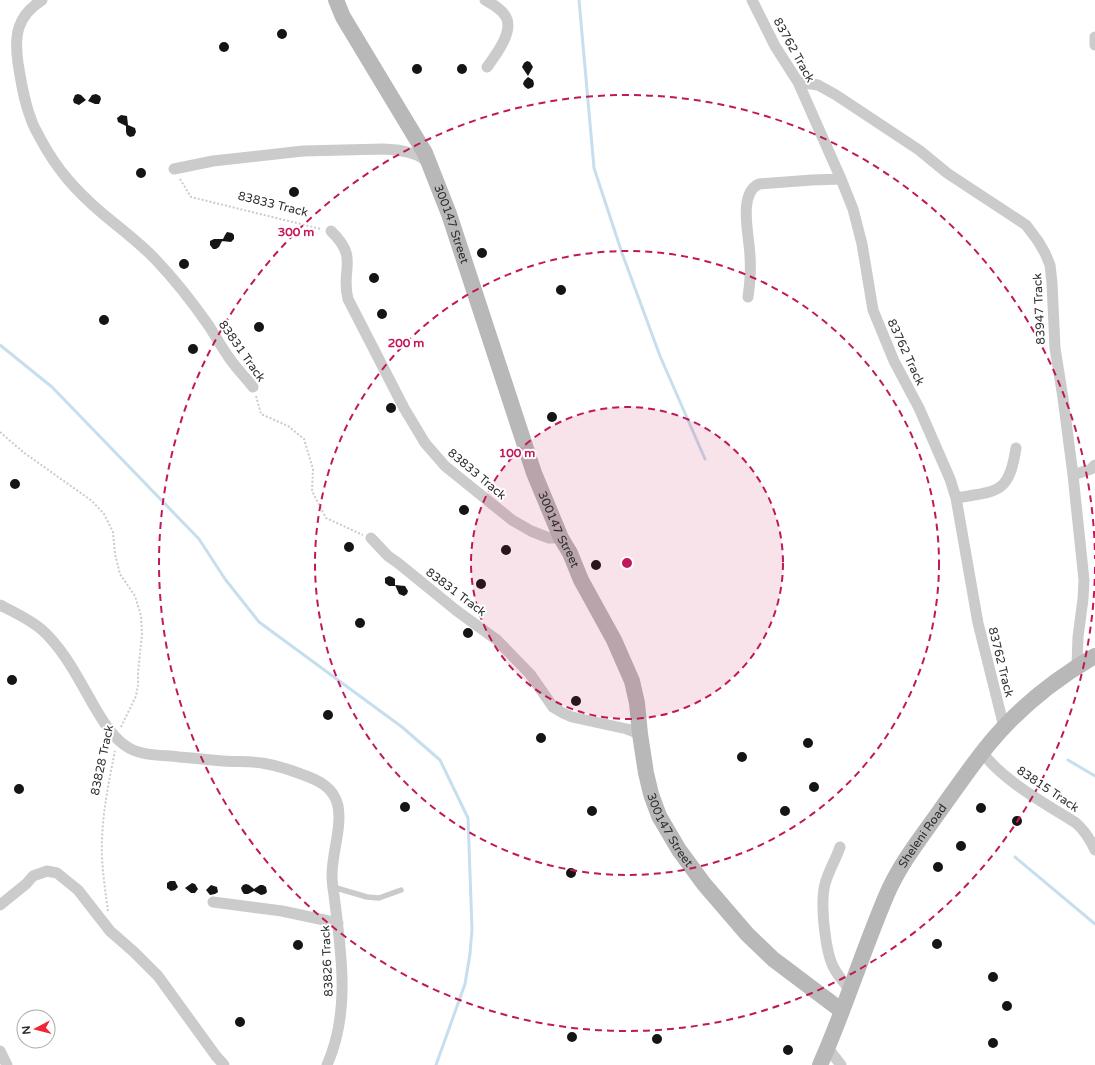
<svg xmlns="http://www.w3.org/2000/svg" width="1095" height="1065" font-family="'Varela Round',sans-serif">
<rect width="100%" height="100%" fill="#fff"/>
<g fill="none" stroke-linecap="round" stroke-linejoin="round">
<path stroke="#c6deed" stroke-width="3" d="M 579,0 L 594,168 L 622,253 L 660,356 L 705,459
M 0,345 L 52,387 L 199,539 L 225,579 L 259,622 L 402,727 L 440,760 L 468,818 L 472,929 L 470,954 L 465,984 L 436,1065
M 1068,760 L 1095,776
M 1015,857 L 1095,924"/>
</g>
<path fill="#151515" d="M277 34a5 5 0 1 1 10 0a5 5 0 1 1-10 0Z
M219 47a5 5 0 1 1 10 0a5 5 0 1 1-10 0Z
M 527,61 L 530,62 L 533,67 L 528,76 L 522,67 L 524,63 Z
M457 69a5 5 0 1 1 10 0a5 5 0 1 1-10 0Z
M412 69a5 5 0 1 1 10 0a5 5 0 1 1-10 0Z
M 528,77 L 533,80 L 534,84 L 533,87 L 528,89 L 525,87 L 523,84 L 524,81 Z
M 78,94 L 81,95 L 86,100 L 79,105 L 74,103 L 73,100 L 75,95 Z
M 96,94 L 100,96 L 101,99 L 99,104 L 95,104 L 88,101 L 92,95 Z
M 121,115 L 127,116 L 128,125 L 135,128 L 136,132 L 134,136 L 130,137 L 127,135 L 126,132 L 126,126 L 118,122 L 117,118 Z
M136 173a5 5 0 1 1 10 0a5 5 0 1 1-10 0Z
M289 192a5 5 0 1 1 10 0a5 5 0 1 1-10 0Z
M 227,232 L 232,233 L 234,235 L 234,239 L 231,242 L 222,241 L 225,235 Z
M 214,239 L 223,239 L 219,247 L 216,249 L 213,249 L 210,245 L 210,241 Z
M477 253a5 5 0 1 1 10 0a5 5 0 1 1-10 0Z
M179 264a5 5 0 1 1 10 0a5 5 0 1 1-10 0Z
M369 278a5 5 0 1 1 10 0a5 5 0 1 1-10 0Z
M556 290a5 5 0 1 1 10 0a5 5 0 1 1-10 0Z
M377 314a5 5 0 1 1 10 0a5 5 0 1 1-10 0Z
M99 320a5 5 0 1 1 10 0a5 5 0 1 1-10 0Z
M254 327a5 5 0 1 1 10 0a5 5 0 1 1-10 0Z
M188 349a5 5 0 1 1 10 0a5 5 0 1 1-10 0Z
M386 408a5 5 0 1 1 10 0a5 5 0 1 1-10 0Z
M547 417a5 5 0 1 1 10 0a5 5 0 1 1-10 0Z
M10 484a5 5 0 1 1 10 0a5 5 0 1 1-10 0Z
M459 510a5 5 0 1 1 10 0a5 5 0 1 1-10 0Z
M344 547a5 5 0 1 1 10 0a5 5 0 1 1-10 0Z
M501 550a5 5 0 1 1 10 0a5 5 0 1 1-10 0Z
M591 565a5 5 0 1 1 10 0a5 5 0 1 1-10 0Z
M 389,576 L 392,577 L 395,579 L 395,586 L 389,586 L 385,583 L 385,578 Z
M476 584a5 5 0 1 1 10 0a5 5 0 1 1-10 0Z
M 395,585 L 405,586 L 408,591 L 407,594 L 404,596 L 399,594 Z
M355 623a5 5 0 1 1 10 0a5 5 0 1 1-10 0Z
M463 633a5 5 0 1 1 10 0a5 5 0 1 1-10 0Z
M7 680a5 5 0 1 1 10 0a5 5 0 1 1-10 0Z
M571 701a5 5 0 1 1 10 0a5 5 0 1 1-10 0Z
M323 715a5 5 0 1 1 10 0a5 5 0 1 1-10 0Z
M536 738a5 5 0 1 1 10 0a5 5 0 1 1-10 0Z
M803 743a5 5 0 1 1 10 0a5 5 0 1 1-10 0Z
M737 757a5 5 0 1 1 10 0a5 5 0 1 1-10 0Z
M809 787a5 5 0 1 1 10 0a5 5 0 1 1-10 0Z
M14 789a5 5 0 1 1 10 0a5 5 0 1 1-10 0Z
M400 807a5 5 0 1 1 10 0a5 5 0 1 1-10 0Z
M976 808a5 5 0 1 1 10 0a5 5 0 1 1-10 0Z
M780 811a5 5 0 1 1 10 0a5 5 0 1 1-10 0Z
M587 811a5 5 0 1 1 10 0a5 5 0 1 1-10 0Z
M1012 821a5 5 0 1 1 10 0a5 5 0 1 1-10 0Z
M956 846a5 5 0 1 1 10 0a5 5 0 1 1-10 0Z
M933 867a5 5 0 1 1 10 0a5 5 0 1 1-10 0Z
M566 873a5 5 0 1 1 10 0a5 5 0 1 1-10 0Z
M 170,881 L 175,881 L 178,887 L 175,890 L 171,891 L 167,888 L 167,883 Z
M 192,883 L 195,884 L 198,889 L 195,893 L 191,893 L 185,888 Z
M 246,884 L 249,885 L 254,889 L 260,885 L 263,885 L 266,887 L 267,892 L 265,894 L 261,895 L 254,891 L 248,894 L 244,894 L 242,891 L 241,888 L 243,885 Z
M 211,885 L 217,887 L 218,892 L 215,894 L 210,895 L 206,890 Z
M932 944a5 5 0 1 1 10 0a5 5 0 1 1-10 0Z
M293 945a5 5 0 1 1 10 0a5 5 0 1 1-10 0Z
M988 977a5 5 0 1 1 10 0a5 5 0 1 1-10 0Z
M1002 1006a5 5 0 1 1 10 0a5 5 0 1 1-10 0Z
M235 1022a5 5 0 1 1 10 0a5 5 0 1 1-10 0Z
M567 1037a5 5 0 1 1 10 0a5 5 0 1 1-10 0Z
M652 1039a5 5 0 1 1 10 0a5 5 0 1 1-10 0Z
M988 1043a5 5 0 1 1 10 0a5 5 0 1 1-10 0Z
M783 1050a5 5 0 1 1 10 0a5 5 0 1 1-10 0Z"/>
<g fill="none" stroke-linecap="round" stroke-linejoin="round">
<path stroke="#cbcbcb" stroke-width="2" stroke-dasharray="2 2" stroke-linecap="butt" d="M 180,179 L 191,197 L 321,229
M 256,396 L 261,414 L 288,426 L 304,439 L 313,469 L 312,491 L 326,518 L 363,535
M 0,432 L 23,452 L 92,501 L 104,514 L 113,532 L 115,554 L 120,574 L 135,596 L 141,616 L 142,634 L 138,673 L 138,685 L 136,696 L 121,727
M 108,911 C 105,888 101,864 102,840 C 103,810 109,780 115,751"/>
<path stroke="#cbcbcb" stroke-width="5.5" d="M 333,887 L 367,897 L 379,898 L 401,890"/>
<path stroke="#cbcbcb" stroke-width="11" d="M 42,0 C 17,16 14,35 18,63 C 21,82 24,101 31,119 C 33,126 37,132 40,138 C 57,170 76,191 103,214 C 121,229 140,243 156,260 C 175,280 193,303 209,326 C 216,337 222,348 230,359 C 237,369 246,378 253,387
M 485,0 C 492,4 502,9 506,17 C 514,32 495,56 487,67
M 752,0 L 775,46 L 798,82 L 841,179 L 853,209 L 862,244 L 873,310 L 894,361 L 919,408 L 933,440 L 950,479 L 956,498 L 978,623 L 1004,727
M 1095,37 L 1095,45
M 798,82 L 818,85 L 836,95 L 919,150 L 947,173 L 1026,225 L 1038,241 L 1045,253 L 1050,265 L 1052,283 L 1055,348 L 1063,398 L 1073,475 L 1084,580 L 1083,599 L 1078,637 L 1077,666
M 174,169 L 213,161 L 303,151 L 383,149 L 397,150 L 407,152 L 417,155 L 429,162
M 331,231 C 360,259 340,269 348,299 L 404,408 L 425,443 L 445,466 L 512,520 L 531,531 L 549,538 L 561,538
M 748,297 C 750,283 751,270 750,257 C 750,238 737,194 759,184 L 812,180 L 841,179
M 1073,475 L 1091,469 L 1095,465
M 956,498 C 998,491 1009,494 1016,448
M 371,538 L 388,556 L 398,563 L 457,611 L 497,640 L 530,674 L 553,707 L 563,713 L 572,717 L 627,729 L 640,734
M 0,605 C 14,612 29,619 41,629 C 64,649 79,680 94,706 C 103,721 113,739 129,748 C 143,756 163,755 179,757 C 194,758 209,760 224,761 C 236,762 249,761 262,763 C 275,765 288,769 301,774 C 318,780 334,787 338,806 C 342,828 332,853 332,875 C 332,881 333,889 334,895 C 341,952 351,1011 327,1065
M 982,752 C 1003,781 1046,804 1076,823 C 1085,831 1090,839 1095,850
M 840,847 C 836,859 828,872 825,884 C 820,903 825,954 835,970 C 839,977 845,984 850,990
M 213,902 L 282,911 L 338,923
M 0,905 L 26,884 L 33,876 L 47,871 L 57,873 L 78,890 L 110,931 L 134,952 L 158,976 L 216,1056 L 224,1065
M 827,1047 L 841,1065
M 0,1051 L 7,1065"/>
<g stroke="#b8b8b8" stroke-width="16">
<path id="s1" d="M 336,0 L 343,17 L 425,153 L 449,214 L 534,473 L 561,538 L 570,553 L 581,580 L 614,640 L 632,681 L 637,703 L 640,734 L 646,773 L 651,794 L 659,816 L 679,850 L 704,884 L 747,934 L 773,959 L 842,1011"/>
<path id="s2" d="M 820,1065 C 845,1009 863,950 887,894 C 900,864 920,839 939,812 C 955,790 971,766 989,744 C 1018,709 1055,679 1095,656"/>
</g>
</g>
<circle cx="627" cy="563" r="156" fill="#c2185b" fill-opacity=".12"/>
<g fill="none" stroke="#c2185b" stroke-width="2" stroke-dasharray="7 5">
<circle cx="627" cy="563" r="156"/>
<circle cx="627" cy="563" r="312"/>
<path d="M1095 567A468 468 0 1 1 1095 559"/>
</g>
<g text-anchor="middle" stroke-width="4" stroke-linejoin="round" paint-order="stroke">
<g font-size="12" fill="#2e2e2e" stroke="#fff">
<text transform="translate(794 50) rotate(61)" y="4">83762 Track</text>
<text transform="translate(273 204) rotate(14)" y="4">83833 Track</text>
<text dy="4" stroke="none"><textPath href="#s1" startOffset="253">300147 Street</textPath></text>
<text transform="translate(1039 309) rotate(-93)" y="4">83947 Track</text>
<text transform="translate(242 351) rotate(55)" y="4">83831 Track</text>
<text transform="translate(906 352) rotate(65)" y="4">83762 Track</text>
<text transform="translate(477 474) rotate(40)" y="4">83833 Track</text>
<text dy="4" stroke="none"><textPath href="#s1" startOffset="577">300147 Street</textPath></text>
<text transform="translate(456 592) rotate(37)" y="4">83831 Track</text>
<text transform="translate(1001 662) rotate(76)" y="4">83762 Track</text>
<text transform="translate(102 760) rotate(-78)" y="4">83828 Track</text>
<text transform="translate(1048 789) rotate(34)" y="4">83815 Track</text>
<text dy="4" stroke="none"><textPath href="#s1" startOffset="901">300147 Street</textPath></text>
<text dy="4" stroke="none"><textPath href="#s2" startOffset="252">Sheleni Road</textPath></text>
<text transform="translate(327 961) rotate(-93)" y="4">83826 Track</text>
</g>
</g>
<circle cx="627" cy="563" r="6" fill="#c2185b" stroke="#fff" stroke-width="2"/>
<g font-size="12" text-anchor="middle" font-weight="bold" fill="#c2185b" stroke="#fff" stroke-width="4" stroke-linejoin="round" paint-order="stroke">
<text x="296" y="236">300 m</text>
<text x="406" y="347">200 m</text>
<text x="517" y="457">100 m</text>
</g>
<g transform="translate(36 1029) rotate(263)"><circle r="19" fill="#ffffff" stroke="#ababab"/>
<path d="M0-3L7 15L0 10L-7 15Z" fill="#ef2637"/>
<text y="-6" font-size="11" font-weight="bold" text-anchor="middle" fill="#2e2e2e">N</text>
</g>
</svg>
